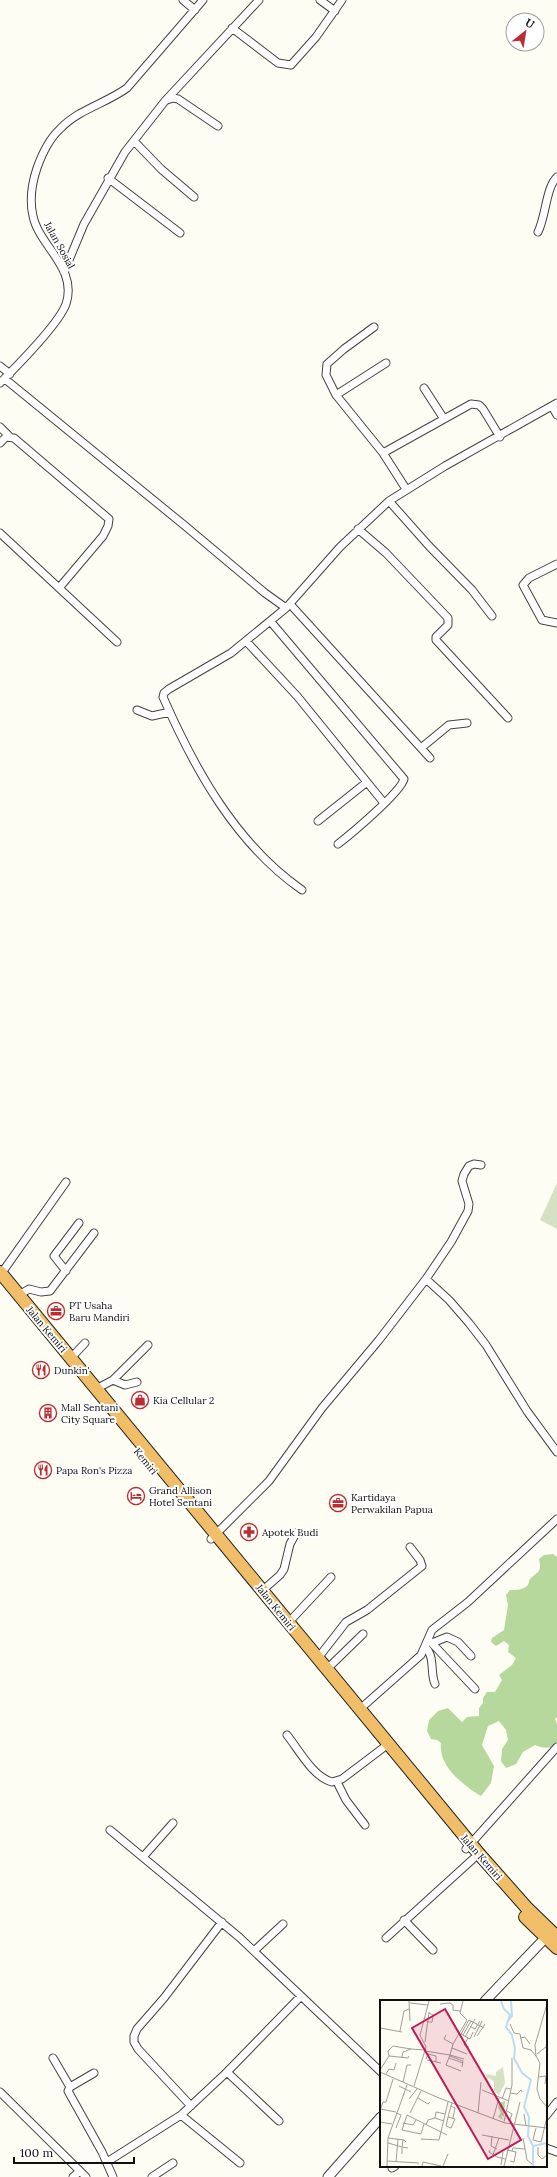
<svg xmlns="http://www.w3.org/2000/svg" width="557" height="2177" font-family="Lora,serif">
<rect width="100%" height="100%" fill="#fefdf3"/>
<path fill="#b6d89d" d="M 553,1554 L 557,1557 L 557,1717 L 555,1719 L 557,1724 L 557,1743 C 551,1750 542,1748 535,1745 L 523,1752 L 516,1764 L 506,1768 L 501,1761 L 502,1749 L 508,1740 L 506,1730 L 499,1721 L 488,1726 L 482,1745 L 494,1766 L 491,1783 L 481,1796 C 464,1786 438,1766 441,1743 L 437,1740 L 431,1739 L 427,1731 L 429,1720 L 438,1711 L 448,1708 L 462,1722 L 467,1717 L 479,1716 L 479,1708 L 483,1703 L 483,1698 L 487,1692 L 495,1692 L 502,1680 L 499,1675 L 512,1665 L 516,1658 L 508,1652 L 509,1645 L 504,1641 L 496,1646 L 491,1642 L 492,1638 L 504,1630 L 508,1605 L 506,1595 L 510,1590 C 516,1590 523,1590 528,1585 C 529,1583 529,1581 530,1579 C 539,1570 542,1573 539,1559 L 544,1555 Z"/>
<path fill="#d6e1c4" d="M 557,1183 L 557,1229 L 540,1220 Z"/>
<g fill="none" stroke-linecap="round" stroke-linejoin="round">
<g stroke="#434343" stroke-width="9">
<path id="minor" d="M 183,0 L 195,10
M 320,0 L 335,11
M 232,28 L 278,63 L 291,65 L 316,37 L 342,0
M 167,100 L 173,98 L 178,99 L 218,126
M 134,141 L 161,169 L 194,197
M 108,178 L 180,233
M 538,232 C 546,216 546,187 557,177
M 64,272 L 84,224 L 125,152 L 165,101 L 259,0
M 374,327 L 344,349 L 327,364 L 326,375 L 336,395 L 383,453 L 406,489
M 0,366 L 10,374
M 5,379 L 184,525 L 265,593 L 286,608 L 340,547 L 389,501 L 445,466 L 557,403
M 0,383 C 16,367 59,324 66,304 C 78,268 39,246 33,216 C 29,199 32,183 37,168 C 42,154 49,139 60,129 C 79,109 105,104 127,88 L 203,0
M 424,388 L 444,419
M 336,395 L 386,363
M 552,406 L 557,415
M 0,427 L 10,437
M 0,443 L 6,437 L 14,438 L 109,519 L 108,526 L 103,536 L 59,588
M 383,453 L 471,404 L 479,405 L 483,409 L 500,437
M 389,501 L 429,546 L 472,590 L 492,616
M 358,529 L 386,553 L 448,618 L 448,625 L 436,637 L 436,640 L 508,718
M 0,533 L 117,642
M 557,564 L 529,578 L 523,585 L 542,620 L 557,623
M 290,604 L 430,758
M 286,608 L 231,653 L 169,689 L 164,693 L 163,697 C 195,770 236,844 302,890
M 271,622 L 404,779 C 401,792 351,834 338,844
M 246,641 L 297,696 L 384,803
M 137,710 L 152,716 L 170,712
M 421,748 L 449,725 L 467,723
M 318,821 L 367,782
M 66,1271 L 54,1256 L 79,1223
M 1,1274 L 66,1182
M 426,1279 L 449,1300 L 469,1323 L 486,1345 L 527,1411 L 557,1452
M 19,1295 L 29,1289 L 41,1292 L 50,1291 L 94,1233
M 71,1358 L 85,1343
M 113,1380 L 125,1385 L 137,1382
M 96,1389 L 113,1380 L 148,1345
M 211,1539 L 269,1481 L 322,1408 L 379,1340 L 426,1279 L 451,1242 L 468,1211 L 469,1204 L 462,1181 L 464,1174 L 469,1166 L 474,1164 L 481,1165
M 263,1590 L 280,1575 L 284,1569 L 290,1544 L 296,1533
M 289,1622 L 331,1577
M 428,1639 L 475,1689
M 432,1643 L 447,1637 L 458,1642 L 471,1656
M 426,1648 C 435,1657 430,1673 435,1684
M 318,1658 L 346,1622 L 367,1610 L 422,1566 L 420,1560 L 410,1547
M 327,1669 L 363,1634
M 360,1709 L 421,1655 L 432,1630 L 468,1602 L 557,1519
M 287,1735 C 299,1750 313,1777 332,1782 L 342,1779 L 383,1748
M 337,1782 L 346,1800 L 365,1825
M 110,1830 L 239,1937 L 381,2072
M 466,1849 L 557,1747
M 143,1857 L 173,1823
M 404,1920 L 433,1950
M 386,1938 L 473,1859
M 254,1951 L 283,1924
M 53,2058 L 70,2087
M 227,2072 L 279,2121
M 94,2073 L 70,2087 L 68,2091 L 102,2152 L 113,2177
M 0,2092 L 86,2177
M 191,2106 L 138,2049 L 134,2042 L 134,2036 L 137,2029 L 164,1998 L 222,1922
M 181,2115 L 240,2163
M 546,2116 L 557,2102
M 546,2148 L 557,2152
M 107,2162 L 181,2115 L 227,2072 L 301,1996
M 392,2168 L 395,2166
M 73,2177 L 80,2171
M 152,2177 L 173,2163"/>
</g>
<g stroke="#434343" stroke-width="11">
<path id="tertiary" d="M 485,2001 L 550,1933
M 328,2177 L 381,2117"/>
</g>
<g stroke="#212121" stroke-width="14">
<path id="trunk" d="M 0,1272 L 480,1855 L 526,1907 L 557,1937
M 525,1917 L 557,1948"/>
</g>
<use href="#minor" stroke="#fff" stroke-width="7"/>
<use href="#tertiary" stroke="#fff" stroke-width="9"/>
<use href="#trunk" stroke="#f0be69" stroke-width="12"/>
</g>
<defs>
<g id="office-ring" transform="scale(0.9)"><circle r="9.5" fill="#fff" stroke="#ba2d30" stroke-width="1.5"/><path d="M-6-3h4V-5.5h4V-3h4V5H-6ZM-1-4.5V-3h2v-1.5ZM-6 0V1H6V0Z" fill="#ba2d30"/></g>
<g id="restaurant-ring" transform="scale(0.9)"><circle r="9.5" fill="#fff" stroke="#ba2d30" stroke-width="1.5"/><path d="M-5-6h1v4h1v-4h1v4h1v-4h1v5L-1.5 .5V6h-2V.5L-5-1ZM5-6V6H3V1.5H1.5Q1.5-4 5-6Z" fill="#ba2d30"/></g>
<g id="shop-ring" transform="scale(0.9)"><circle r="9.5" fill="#fff" stroke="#ba2d30" stroke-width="1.5"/><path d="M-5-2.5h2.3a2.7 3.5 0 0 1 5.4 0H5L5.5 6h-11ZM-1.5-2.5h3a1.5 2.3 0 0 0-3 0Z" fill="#ba2d30"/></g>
<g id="building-ring" transform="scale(0.9)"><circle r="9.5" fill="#fff" stroke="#ba2d30" stroke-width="1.5"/><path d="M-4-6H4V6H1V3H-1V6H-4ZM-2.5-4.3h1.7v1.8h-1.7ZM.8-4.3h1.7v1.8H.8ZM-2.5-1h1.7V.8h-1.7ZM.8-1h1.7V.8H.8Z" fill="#ba2d30"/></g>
<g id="hotel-ring" transform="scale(0.9)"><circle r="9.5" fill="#fff" stroke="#ba2d30" stroke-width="1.5"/><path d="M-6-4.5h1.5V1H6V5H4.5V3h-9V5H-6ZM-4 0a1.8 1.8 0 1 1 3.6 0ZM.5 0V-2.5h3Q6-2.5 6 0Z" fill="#ba2d30"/></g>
<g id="pharmacy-ring" transform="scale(0.9)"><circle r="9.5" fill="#fff" stroke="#ba2d30" stroke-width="1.5"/><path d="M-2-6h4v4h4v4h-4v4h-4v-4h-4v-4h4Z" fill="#ba2d30"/></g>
</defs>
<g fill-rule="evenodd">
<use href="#office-ring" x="56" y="1311"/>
<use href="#restaurant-ring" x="41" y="1370"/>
<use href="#shop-ring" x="140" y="1400"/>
<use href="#building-ring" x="48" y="1413"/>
<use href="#restaurant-ring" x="43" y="1470"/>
<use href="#hotel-ring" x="136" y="1496"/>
<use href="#office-ring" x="338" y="1503"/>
<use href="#pharmacy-ring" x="249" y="1532"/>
</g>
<g text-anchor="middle" stroke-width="4" stroke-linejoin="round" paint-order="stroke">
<g font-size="10" fill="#101010" stroke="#fff">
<text transform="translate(60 245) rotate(61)" y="4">Jalan Sosial</text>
<text transform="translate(47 1329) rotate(50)" y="4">Jalan Kemiri</text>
<text transform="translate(146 1461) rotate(51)" y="4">Kemiri</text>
<text transform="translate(276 1607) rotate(51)" y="4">Jalan Kemiri</text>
<text transform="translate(482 1857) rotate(49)" y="4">Jalan Kemiri</text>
</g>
<g font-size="10" fill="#101010" stroke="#fff" text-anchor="start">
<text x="69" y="1309">PT Usaha<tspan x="69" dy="12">Baru Mandiri</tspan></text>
<text x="54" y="1374">Dunkin'</text>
<text x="153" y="1404">Kia Cellular 2</text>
<text x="61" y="1411">Mall Sentani<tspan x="61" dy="12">City Square</tspan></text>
<text x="56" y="1474">Papa Ron's Pizza</text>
<text x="149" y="1494">Grand Allison<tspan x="149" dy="12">Hotel Sentani</tspan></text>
<text x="351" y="1501">Kartidaya<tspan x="351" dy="12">Perwakilan Papua</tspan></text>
<text x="262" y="1536">Apotek Budi</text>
</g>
</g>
<g transform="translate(380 2000)">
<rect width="167" height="167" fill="#fefdf3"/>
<path d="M 125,101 L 124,117 L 121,115 L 123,120 L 118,117 L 121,113 L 118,107 L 119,103 Z" fill="#b6d89d"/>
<path d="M 123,67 L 125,83 L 119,95 L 114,91 L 114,81 L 108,78 L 107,83 L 106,74 L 116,76 L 116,72 Z" fill="#d6e1c4"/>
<path fill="none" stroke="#badcf4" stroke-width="2" d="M 121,1 L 124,9 L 130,15 L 126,27 L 132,35 L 135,48 L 134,58 L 142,73 L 151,80 L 144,107 L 149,117 L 148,136 L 153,146M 128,21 L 132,16 L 131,1M 0,138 L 0,123M 0,140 L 0,155M 153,166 L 153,146 L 167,143"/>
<path fill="none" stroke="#9f9e98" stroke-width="1" d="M 29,1 L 30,21M 30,3 L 48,5M 60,4 L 70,3 L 73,5 L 73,10 L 80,11M 167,4 L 155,45 L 156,56 L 160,63 L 157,89 L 160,99 L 167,107M 47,22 L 52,22 L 53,15 L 49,13M 130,24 L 134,33 L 140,34 L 143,48 L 151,50 L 156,56M 91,27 L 95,29 L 100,21M 0,28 L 22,32M 20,31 L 24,11 L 29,9M 81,34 L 89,20 L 104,28M 81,34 L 90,39 L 93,32M 66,35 L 64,39 L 73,44M 83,35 L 91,21M 97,36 L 105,24M 85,37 L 95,19M 94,37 L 102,21M 88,38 L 84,45 L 89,47M 140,38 L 145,37 L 150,44M 45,42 L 49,12M 72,48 L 87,54M 45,51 L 70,55 L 73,44 L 87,20 L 80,13 L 83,1M 157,54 L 167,46M 70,55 L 66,65 L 81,71M 70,55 L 84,59M 9,56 L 8,51 L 13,46 L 31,49M 70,56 L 83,61 L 82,67M 22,57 L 23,52 L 31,49 L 45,50M 69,58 L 83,63M 46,59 L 48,54 L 56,56 L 56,62M 47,60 L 61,63M 0,70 L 9,56 L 28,58 L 29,56M 0,72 L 59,98 L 125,123 L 167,128M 6,74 L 9,69 L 14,70 L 16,63M 158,77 L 166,76 L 165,84M 23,82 L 27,65 L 31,65M 19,86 L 31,92M 34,86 L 46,47 L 40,35 L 49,1M 102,90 L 129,101M 130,93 L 137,94 L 141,90 L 142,92M 38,98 L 48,104 L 50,102M 29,99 L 37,89M 122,99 L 126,88 L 131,89M 71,106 L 75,108 L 73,118M 0,109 L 16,112M 0,110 L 3,102 L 6,102 L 13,79M 127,111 L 132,114 L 130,120M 30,113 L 41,91M 98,113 L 101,82M 144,114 L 146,126M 68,117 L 75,119 L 71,128 L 66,126 L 69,113 L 72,103M 113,119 L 119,98M 64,121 L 55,118 L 56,112 L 65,114M 0,122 L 12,124M 124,122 L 132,85 L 132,58M 23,123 L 33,125 L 36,120M 44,124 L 41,134 L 22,130 L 27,115 L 67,135M 46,125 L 48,120 L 55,118M 16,128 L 21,115 L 16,113M 156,128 L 153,140 L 161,142 L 167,117M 102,135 L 129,140M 112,136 L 111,146 L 117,149M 8,138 L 24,140 L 26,142M 143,138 L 147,160 L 152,164M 41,139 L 59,140 L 68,102M 8,143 L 22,147 L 23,140M 158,147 L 158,155 L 162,159 L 167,155M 110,150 L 109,152 L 117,157 L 125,159M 127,150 L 136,152 L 134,162 L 130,161M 132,151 L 133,148 L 145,149M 22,154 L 22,147 L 28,148M 113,155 L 119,138M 7,161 L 39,163M 16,162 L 18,139M 121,165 L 123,152M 7,166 L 8,138 L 27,85M 42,166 L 43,162 L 61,166M 63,166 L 68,154M 124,166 L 140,102"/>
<path fill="#c2185b" fill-opacity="0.15" stroke="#c2185b" stroke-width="2" d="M 65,9 L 141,140 L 108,159 L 32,28 Z"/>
<rect width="167" height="167" fill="none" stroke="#101010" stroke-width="2"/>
</g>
<g transform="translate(525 32) rotate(30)"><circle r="19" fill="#ffffff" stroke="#9f9f9f"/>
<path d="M0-3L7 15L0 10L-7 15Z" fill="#ba2d30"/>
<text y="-6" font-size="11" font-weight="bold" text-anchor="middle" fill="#101010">U</text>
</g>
<path d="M14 2157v6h120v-6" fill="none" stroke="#101010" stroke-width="2"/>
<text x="20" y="2157" font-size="12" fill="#101010" stroke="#ffffff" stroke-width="3" paint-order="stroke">100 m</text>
</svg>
